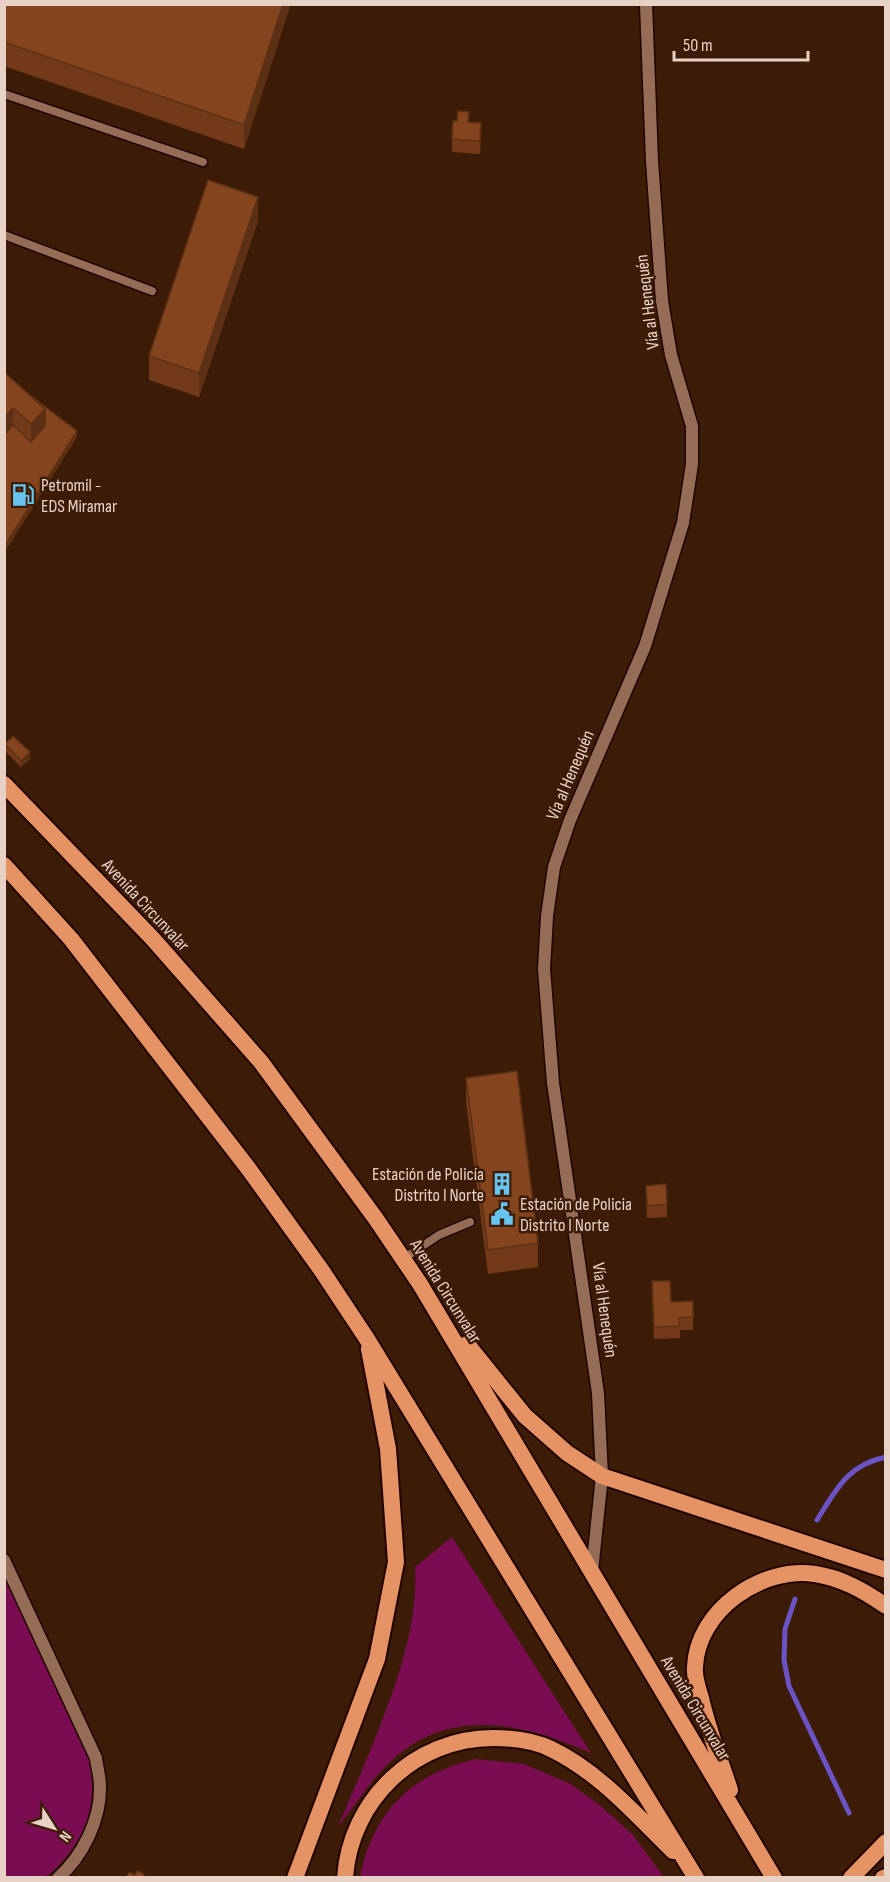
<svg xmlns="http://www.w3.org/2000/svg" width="890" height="1882" font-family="'Sofia Sans Condensed',sans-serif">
<rect width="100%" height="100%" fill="#3d1c07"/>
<path fill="#7a0d51" d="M 452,1537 L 591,1753 C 519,1721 443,1705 383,1769 C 366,1787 353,1808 338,1827 C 368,1753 421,1647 415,1567 Z
M 4,1577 L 89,1758 C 96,1798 92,1824 66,1857 C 60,1864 51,1875 42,1878 C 30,1880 16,1878 5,1877 Z
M 476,1759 L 524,1764 L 571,1784 L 602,1807 L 633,1835 L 664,1877 L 360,1877 C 373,1811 412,1774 476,1759 Z"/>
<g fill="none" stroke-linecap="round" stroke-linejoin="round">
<path stroke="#6c53c5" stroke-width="5" d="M 817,1520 C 836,1490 847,1465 886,1457
M 795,1599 L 785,1629 L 784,1660 L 789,1686 L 849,1813"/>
<g stroke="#220400" stroke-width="11">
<path id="service" d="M 4,94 L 203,162
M 4,235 L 152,291
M 403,1259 L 439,1235 L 470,1222"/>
</g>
<g stroke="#220400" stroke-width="15">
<path id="minor" d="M 4,1560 L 96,1758 C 97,1767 100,1777 100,1786 C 101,1819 83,1856 58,1878
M 592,1571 L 602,1476 L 598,1393 L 553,1083 L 544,969 L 547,916 L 554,867 L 570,820 L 645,646 L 683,523 L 692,464 L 692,426 L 671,355 L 662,301 L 652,161 L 646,4"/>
</g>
<g stroke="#220400" stroke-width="20">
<path id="trunk" d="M 4,784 L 153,939 L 261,1062 L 376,1219 L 420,1284 L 774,1878
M 4,865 L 71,939 L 248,1168 L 322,1271 L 367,1339 L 696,1878
M 467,1344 L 525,1416 L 567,1453 L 602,1476 L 886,1570
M 730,1790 C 720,1759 708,1730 701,1698 C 698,1689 694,1677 695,1667 C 697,1610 762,1566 815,1574 C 842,1578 864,1591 886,1606
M 295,1878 L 377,1659 L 396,1562 L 388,1449 L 369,1349
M 345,1878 C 350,1800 415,1738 493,1738 C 512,1738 533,1740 551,1749 C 599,1772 635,1814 673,1851
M 851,1878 L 886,1842
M 883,1878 L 886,1877"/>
</g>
<use href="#service" stroke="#956d57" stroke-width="8"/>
<use href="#minor" stroke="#956d57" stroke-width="12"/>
<use href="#trunk" stroke="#e59264" stroke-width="16"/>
</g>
<path fill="#723a19" d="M 4,4 L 290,4 L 290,6 L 244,149 L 4,66 Z
M 469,122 L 481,135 L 480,154 L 452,152 L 452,139 Z
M 258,221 L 199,397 L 149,380 L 149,356 Z
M 4,372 L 77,437 L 4,553 Z
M 5,744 L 30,759 L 21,767 L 5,751 Z
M 466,1078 L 538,1243 L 538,1267 L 488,1274 L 466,1102 Z
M 646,1186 L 667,1204 L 667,1217 L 647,1218 Z
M 652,1294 L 671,1302 L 693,1301 L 693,1330 L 680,1330 L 680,1338 L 654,1339 Z"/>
<path fill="#5c3014" d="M 283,4 L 290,4 L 290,6 L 244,149 L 244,125 Z
M 258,197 L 258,221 L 199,397 L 199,373 Z
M 13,408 L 13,431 L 6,440 L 6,416 Z
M 45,409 L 45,433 L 31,448 L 31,424 Z
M 77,431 L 77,437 L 4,553 L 4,547 Z
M 30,752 L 30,759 L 21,767 L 21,761 Z"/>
<path fill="#84441d" stroke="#5c3014" stroke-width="1.5" d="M 4,4 L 283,4 L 244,125 L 4,42 Z
M 458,111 L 469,112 L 468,122 L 481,123 L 480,141 L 452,139 L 453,121 L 457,121 Z
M 208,180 L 258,197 L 199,373 L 149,356 Z
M 4,372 L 45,409 L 31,424 L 13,408 L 6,416 L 4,415 Z
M 26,392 L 77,431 L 4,547 L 4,432 L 6,433 L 13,425 L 31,442 L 45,426 L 45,409 Z
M 13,736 L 30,752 L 21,761 L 5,744 Z
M 517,1071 L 538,1243 L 488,1250 L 466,1078 Z
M 666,1184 L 667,1204 L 647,1206 L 646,1186 Z
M 652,1281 L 670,1281 L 671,1302 L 693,1301 L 693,1317 L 679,1318 L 680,1326 L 654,1327 Z
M 137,1871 L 144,1874 L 143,1878 L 126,1878 L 129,1872 L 135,1875 Z"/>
<defs>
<g id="fuel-bare" transform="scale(1.8)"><path d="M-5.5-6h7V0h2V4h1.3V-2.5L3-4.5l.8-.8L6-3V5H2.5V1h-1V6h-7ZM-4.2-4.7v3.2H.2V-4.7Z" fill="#66c4ef" stroke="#3d1c07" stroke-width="2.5" paint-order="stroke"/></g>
<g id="building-bare" transform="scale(1.8)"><path d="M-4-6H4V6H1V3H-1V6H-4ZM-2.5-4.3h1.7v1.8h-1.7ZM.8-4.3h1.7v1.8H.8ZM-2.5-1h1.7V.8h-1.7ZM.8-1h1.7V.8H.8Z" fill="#66c4ef" stroke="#3d1c07" stroke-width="2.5" paint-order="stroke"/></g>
<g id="civic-bare" transform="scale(1.8)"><path d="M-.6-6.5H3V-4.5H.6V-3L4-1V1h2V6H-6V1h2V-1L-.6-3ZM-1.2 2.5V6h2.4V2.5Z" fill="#66c4ef" stroke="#3d1c07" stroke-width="2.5" paint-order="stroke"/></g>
</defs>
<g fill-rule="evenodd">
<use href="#fuel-bare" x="23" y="495"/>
<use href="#building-bare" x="502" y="1184"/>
<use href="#civic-bare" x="502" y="1214"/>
</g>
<g text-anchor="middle" stroke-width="5" stroke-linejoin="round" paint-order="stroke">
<g font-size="18" fill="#e8d1c5" stroke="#3d1c07">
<text transform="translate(647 302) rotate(-97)" y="6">Vía al Henequén</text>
<text transform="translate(570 775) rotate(-67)" y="6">Vía al Henequén</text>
<text transform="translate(146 905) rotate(47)" y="6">Avenida Circunvalar</text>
<text transform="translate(446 1291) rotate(58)" y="6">Avenida Circunvalar</text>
<text transform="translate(605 1310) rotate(82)" y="6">Vía al Henequén</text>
<text transform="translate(696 1708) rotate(59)" y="6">Avenida Circunvalar</text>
</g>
<g font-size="18" fill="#e8d1c5" stroke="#3d1c07" text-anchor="start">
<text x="41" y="491">Petromil -<tspan x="41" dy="21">EDS Miramar</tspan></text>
<text x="484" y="1180" text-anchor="end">Estación de Policía<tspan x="484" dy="21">Distrito I Norte</tspan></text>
<text x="520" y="1210">Estación de Policia<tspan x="520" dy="21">Distrito I Norte</tspan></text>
</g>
</g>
<rect width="890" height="1882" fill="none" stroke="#e8d1c5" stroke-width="12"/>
<g transform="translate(54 1828) rotate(127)" stroke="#3d1c07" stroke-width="4.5" paint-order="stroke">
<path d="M0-4.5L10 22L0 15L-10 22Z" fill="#e8d1c5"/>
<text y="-9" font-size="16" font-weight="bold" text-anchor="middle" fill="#e8d1c5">N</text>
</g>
<path d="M674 51v9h134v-9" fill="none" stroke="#e8d1c5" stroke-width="3"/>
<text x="683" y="51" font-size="18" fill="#e8d1c5" stroke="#3d1c07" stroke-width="4.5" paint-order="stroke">50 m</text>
</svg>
